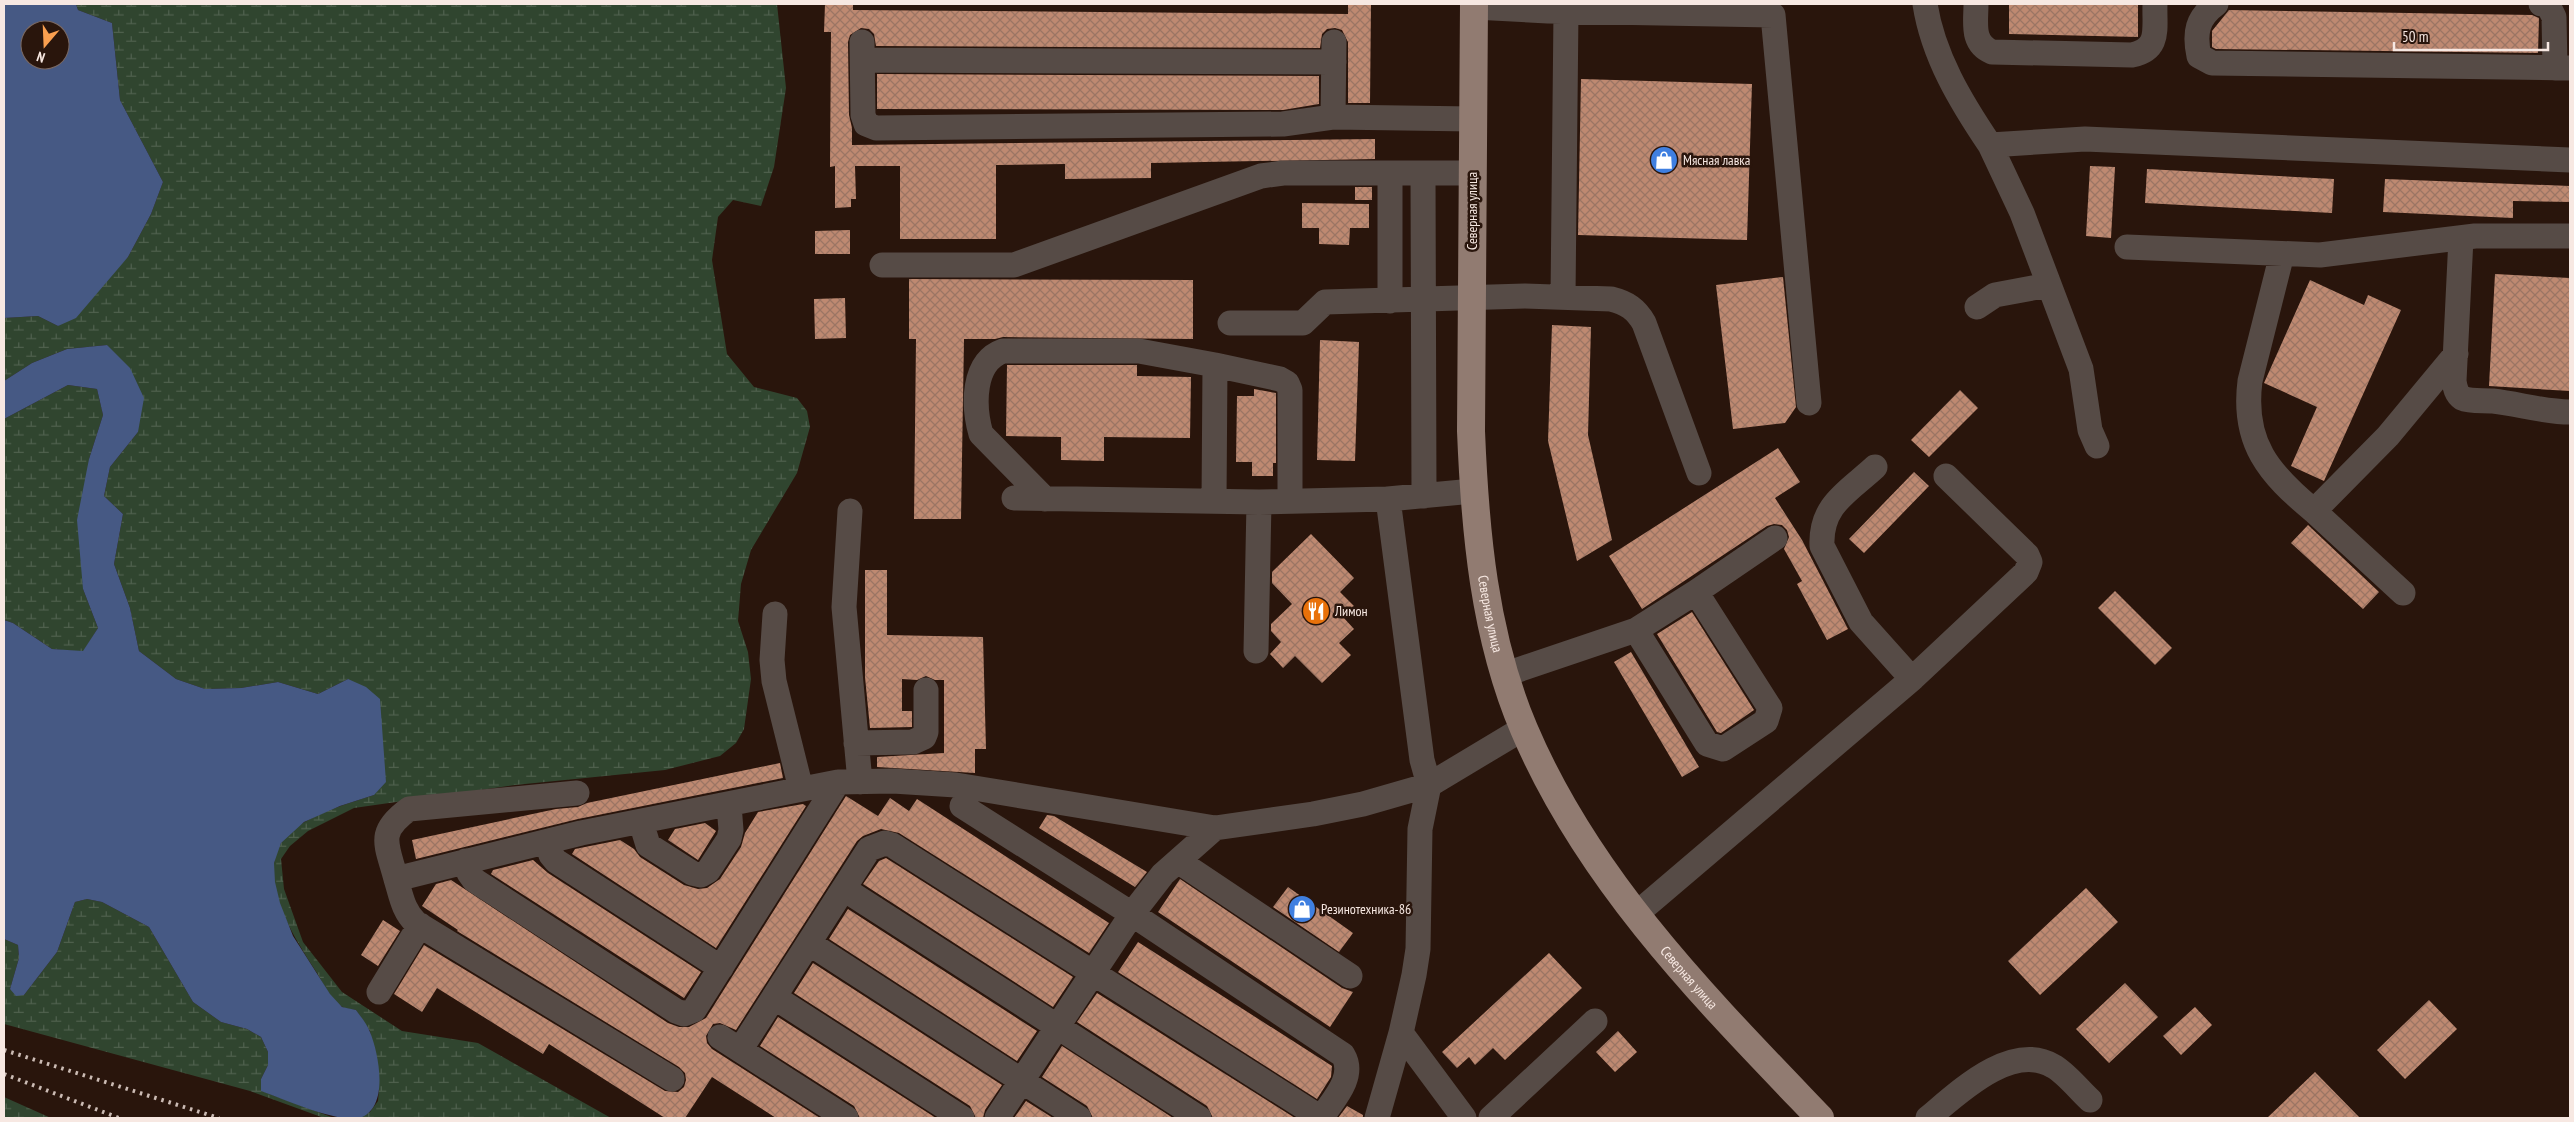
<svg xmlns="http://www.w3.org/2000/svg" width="2574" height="1122" font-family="'PT Sans Narrow',sans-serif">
<defs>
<pattern id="wetland-marsh" width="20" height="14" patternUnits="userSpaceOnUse" patternTransform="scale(1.25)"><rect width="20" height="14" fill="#30452f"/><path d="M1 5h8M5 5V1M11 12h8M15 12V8" fill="none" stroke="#4f604d"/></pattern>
<pattern id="building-cross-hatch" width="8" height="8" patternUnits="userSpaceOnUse" patternTransform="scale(1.25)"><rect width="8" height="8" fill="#be8971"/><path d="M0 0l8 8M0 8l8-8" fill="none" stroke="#9b7564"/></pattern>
</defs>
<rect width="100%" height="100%" fill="#29150c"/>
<path fill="url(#wetland-marsh)" d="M 76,4 L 777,4 L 786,88 L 774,167 L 761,206 L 733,200 L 718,217 L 712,260 L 727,354 L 754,387 L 797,398 L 807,411 L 810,427 L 797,473 L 751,550 L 741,584 L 738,621 L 748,652 L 751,679 L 744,729 L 736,743 L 720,756 L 665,770 L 515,785 L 354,808 L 308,831 L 290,846 L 281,859 L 284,889 L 303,942 L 342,992 L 402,1031 L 478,1043 L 611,1118 L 359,1118 L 370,1112 L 378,1101 L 379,1089 L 370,1031 L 356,1010 C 352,1009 345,1009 341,1006 C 331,1000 323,983 317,973 C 296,940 257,883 281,843 C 296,818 347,804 374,795 L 348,679 L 318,694 L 278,682 L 241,688 L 205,689 L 176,679 L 139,651 L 130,608 L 114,564 L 123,514 L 104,496 L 110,467 L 138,432 L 107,345 L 67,349 L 32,363 L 4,381 L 4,318 L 38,316 L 58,326 L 128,257 L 151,214 L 163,182 L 120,100 L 112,23 L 78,10 Z
M 68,385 L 97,389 L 103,415 L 89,459 L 83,589 L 98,628 L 83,652 L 52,649 L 13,623 L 4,620 L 4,419 Z
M 87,899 L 102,902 L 149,927 L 193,1002 L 221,1022 L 247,1029 L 261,1037 L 268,1052 L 268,1065 L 261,1079 L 262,1091 L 334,1118 L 324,1118 L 250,1091 L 4,1024 L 4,939 L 18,945 L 19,958 L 10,989 L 24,995 L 57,952 L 75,902 Z
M 4,1097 L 51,1118 L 4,1118 Z"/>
<path fill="#465984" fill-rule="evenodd" d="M 4,4 L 76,4 L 78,10 L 112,23 L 120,100 L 163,182 L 151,214 L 128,257 L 76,318 L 58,326 L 38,316 L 4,318 ZM 30,30 L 60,30 L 60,60 L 30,60 Z
M 107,345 L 130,368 L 144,398 L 138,432 L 110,467 L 104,496 L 123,514 L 114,564 L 130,608 L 139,651 L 176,679 L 205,689 L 241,688 L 278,682 L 318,694 L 348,679 L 366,687 L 380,699 L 386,782 L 374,795 L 340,806 L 304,822 L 281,843 L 274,863 L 275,882 L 280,903 L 293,936 L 330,994 L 342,1007 L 356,1010 C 361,1017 367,1024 370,1032 C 379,1054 390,1109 359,1118 C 334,1122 286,1100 261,1091 L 261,1079 L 268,1065 L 268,1052 L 261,1037 L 247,1029 L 221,1022 L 193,1002 L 149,927 L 102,902 L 87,899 L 75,902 L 57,952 L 24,995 L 16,996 L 10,989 L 19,958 L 18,945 L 4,939 L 4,620 L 13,623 L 52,649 L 83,651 L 98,628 L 83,589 L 77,520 L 89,459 L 103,415 L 97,389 L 68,385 L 4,419 L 4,381 L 32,363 L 67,349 Z"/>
<path fill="url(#building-cross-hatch)" d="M 825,4 L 853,4 L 853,10 L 1348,14 L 1348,4 L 1371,4 L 1370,103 L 1348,103 L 1348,42 L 1342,30 L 1335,28 L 1327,29 L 1322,34 L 1320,48 L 876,46 L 874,34 L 869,29 L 861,28 L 850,35 L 848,42 L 849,115 L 852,128 L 852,145 L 1375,139 L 1375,159 L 1151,163 L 1151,178 L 1065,179 L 1065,164 L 996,165 L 996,239 L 900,239 L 900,166 L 855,166 L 856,199 L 851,199 L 851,207 L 835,208 L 835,166 L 830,167 L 831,32 L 824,32 Z
M 2009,4 L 2138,4 L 2138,37 L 2009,34 Z
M 2229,10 L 2532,15 L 2539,18 L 2538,53 L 2216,49 L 2212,47 L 2212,31 Z
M 877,74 L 1319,76 L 1319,104 L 1283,110 L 877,109 Z
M 1581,79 L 1752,84 L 1747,240 L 1578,235 Z
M 2090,166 L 2115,167 L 2111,238 L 2086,236 Z
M 2147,169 L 2334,179 L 2332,213 L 2145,203 Z
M 2385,179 L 2570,186 L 2570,202 L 2513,201 L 2513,218 L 2383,212 Z
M 1355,187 L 1372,187 L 1372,200 L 1355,200 Z
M 1302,203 L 1369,204 L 1369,228 L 1350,228 L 1349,245 L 1319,244 L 1319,228 L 1302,228 Z
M 850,230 L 850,254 L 815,254 L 815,231 Z
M 2495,274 L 2570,278 L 2570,391 L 2489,386 Z
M 1783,277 L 1796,407 L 1785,423 L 1733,429 L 1716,285 Z
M 909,279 L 1193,280 L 1193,339 L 1003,337 L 995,339 L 964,339 L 961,519 L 914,519 L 916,339 L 909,339 Z
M 2310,280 L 2364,305 L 2368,295 L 2401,310 L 2324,481 L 2291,466 L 2317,407 L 2264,383 Z
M 845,298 L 846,338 L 815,339 L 814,299 Z
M 1552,325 L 1591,327 L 1588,435 L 1612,540 L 1577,561 L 1548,441 Z
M 1320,340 L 1359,342 L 1355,461 L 1317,460 Z
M 1007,365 L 1137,365 L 1137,376 L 1191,377 L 1190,438 L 1104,437 L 1104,461 L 1061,460 L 1061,437 L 1006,436 Z
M 1254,389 L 1276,393 L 1276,463 L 1273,463 L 1273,476 L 1252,476 L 1252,462 L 1236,462 L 1237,396 L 1254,396 Z
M 1960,390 L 1978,408 L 1929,457 L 1911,440 Z
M 1778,448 L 1800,482 L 1775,498 L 1802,540 L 1848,629 L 1827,640 L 1797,584 L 1802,581 L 1784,549 L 1789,537 L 1787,530 L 1782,525 L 1774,524 L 1767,526 L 1642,609 L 1609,556 Z
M 1914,472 L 1929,486 L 1864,553 L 1849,539 Z
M 2308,525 L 2379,592 L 2363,609 L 2291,543 Z
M 1311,534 L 1354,578 L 1340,592 L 1354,606 L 1343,617 L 1354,629 L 1339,643 L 1351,655 L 1322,683 L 1295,656 L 1283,668 L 1270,654 L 1281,642 L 1271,631 L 1271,624 L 1292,604 L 1272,583 L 1272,572 Z
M 865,570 L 887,570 L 887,635 L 983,637 L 986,749 L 975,749 L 975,773 L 877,767 L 877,757 L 944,753 L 944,680 L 935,680 L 926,676 L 917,680 L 902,679 L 902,711 L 912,711 L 912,727 L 870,728 L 865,677 Z
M 2115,591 L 2172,648 L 2155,665 L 2098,608 Z
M 1692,612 L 1754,710 L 1721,733 L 1717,732 L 1657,634 Z
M 1631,652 L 1699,767 L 1682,777 L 1614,662 Z
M 780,763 L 783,778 L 578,819 L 416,859 L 412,840 L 556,809 L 578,807 L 587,803 Z
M 846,796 L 878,816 L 890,798 L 909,811 L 917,799 L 1109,923 L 1089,953 L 899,833 L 881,829 L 863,836 L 857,841 L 736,1030 L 720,1023 L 713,1024 L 706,1036 L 707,1043 L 712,1049 L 820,1118 L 776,1118 L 712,1077 L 685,1118 L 665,1118 L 549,1044 L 543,1054 L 437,988 L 422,1012 L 394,994 L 424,945 L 665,1091 L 678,1092 L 684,1087 L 686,1080 L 685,1073 L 679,1067 L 457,931 L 458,930 L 422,906 L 436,884 L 451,880 L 668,1023 L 679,1027 L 689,1027 L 706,1018 Z
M 803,804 L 806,806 L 716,948 L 572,854 L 575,849 L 620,840 L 634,849 L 640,857 L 684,885 L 698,889 L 707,888 L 720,879 L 741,847 L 745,833 L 758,812 Z
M 1047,815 L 1054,816 L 1147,872 L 1135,887 L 1039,828 Z
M 705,823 L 716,831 L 698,860 L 668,840 L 675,829 Z
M 886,858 L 1073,977 L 1053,1007 L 863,884 L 879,861 Z
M 533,860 L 548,873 L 701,972 L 684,998 L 491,874 L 493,870 Z
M 1180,879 L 1342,988 L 1353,992 L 1330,1027 L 1158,912 Z
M 1288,887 L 1353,933 L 1339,952 L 1273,907 Z
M 2086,888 L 2118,922 L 2040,995 L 2008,961 Z
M 848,909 L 1037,1031 L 1017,1061 L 829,939 Z
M 383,920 L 400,931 L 378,966 L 361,955 Z
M 1138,942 L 1332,1066 L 1331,1077 L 1317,1099 L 1118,972 Z
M 1549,953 L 1582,988 L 1505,1060 L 1493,1048 L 1475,1065 L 1469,1057 L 1457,1068 L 1442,1052 Z
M 813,963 L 1002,1085 L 985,1110 L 983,1118 L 976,1118 L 970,1106 L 794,993 Z
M 2125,983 L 2158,1017 L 2109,1063 L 2076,1029 Z
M 1097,993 L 1295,1118 L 1213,1118 L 1207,1106 L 1077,1022 Z
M 2429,1000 L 2457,1029 L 2405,1079 L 2377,1050 Z
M 2195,1007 L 2212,1025 L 2181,1055 L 2163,1036 Z
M 778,1017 L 936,1118 L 860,1118 L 854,1106 L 760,1046 Z
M 1618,1031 L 1637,1052 L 1615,1072 L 1596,1052 Z
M 1062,1046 L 1173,1118 L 1093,1118 L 1087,1106 L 1042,1077 Z
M 2315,1072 L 2360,1118 L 2267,1118 Z
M 1026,1101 L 1053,1118 L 1014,1118 Z
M 1347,1106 L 1363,1115 L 1363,1118 L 1338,1118 Z"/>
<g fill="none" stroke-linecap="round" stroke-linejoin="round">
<path stroke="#564b46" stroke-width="25" d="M 1925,4 C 1933,56 1961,102 1990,145 L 2085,139 L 2570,160
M 1976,4 C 1976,23 1971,43 1992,52 L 2132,55 C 2161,49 2154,28 2155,4
M 2216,4 C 2197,18 2194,33 2199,56 L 2212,63 L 2570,68
M 2541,4 L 2548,5 L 2554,17 L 2555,68
M 1474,7 L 1548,11 L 1773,15 L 1809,403
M 862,42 L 863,115 L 866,124 L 876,128 L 1283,124 L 1333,117 L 1473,119
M 863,60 L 1334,62
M 1333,117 L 1334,42
M 1990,145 L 2022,213 L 2081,369 L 2090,430 L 2097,446
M 1423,173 L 1424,496
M 2461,238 L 2454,381 C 2455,387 2456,394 2462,398 C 2471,402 2483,400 2493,401 C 2519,404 2544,412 2570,412
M 2127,247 L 2320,255 L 2475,236 L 2570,236
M 2282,254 L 2250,381 C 2242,443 2269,474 2314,511 L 2388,436 L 2456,354
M 882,265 L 1014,265 L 1261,176 L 1283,173 L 1472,173
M 1563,297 L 1566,11
M 1390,301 L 1390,173
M 1977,307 L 1995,295 L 2049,285
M 1230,323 L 1303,323 L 1325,302 L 1525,296 L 1611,299 C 1627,303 1636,309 1644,323 L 1699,473
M 1215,365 L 1280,379 L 1287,383 L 1290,390 L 1290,501
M 1875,467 C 1848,492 1820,505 1822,546 L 1861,622 L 1912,679
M 1014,498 L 1259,502 L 1388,499
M 1045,499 L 981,434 C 973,406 972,362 1003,351 L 1139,351 L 1215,365 L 1214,501
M 850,511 L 844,607 L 860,782
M 2314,511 L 2403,593
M 775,614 L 772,660 L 774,681 L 801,789
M 1636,630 L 1707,744 L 1723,749 L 1766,721 L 1770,708 L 1696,592
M 1256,651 L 1259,502
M 1506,674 L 1636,630 L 1696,592 L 1775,538
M 856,743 L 913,742 L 924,737 L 926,732 L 926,690
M 577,793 L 409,809 C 376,833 387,844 396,879 L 581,833 L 838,782
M 962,806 L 1132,914 L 1343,1055 C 1356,1077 1333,1100 1321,1118
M 641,822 L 648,845 L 692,873 L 701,875 L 708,871 L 729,839 L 731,830 L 729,805
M 547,842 L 551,855 L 556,861 L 721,968
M 466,861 L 469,873 L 474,880 L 676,1011 L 684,1014 L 694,1010 L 838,782 L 893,781 L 956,785 L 1215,828
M 1178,861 L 1350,976
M 396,879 C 401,895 403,911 416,923 L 672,1079
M 844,889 L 1199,1118
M 1635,915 L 1912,679 L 2026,572 L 2030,562 L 2027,555 L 1946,476
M 809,943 L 1079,1118
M 379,992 L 420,925
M 774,997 L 962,1118
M 1401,1033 L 1464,1118
M 720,1037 L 846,1118
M 740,1050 L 869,849 L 885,843 L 892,845 L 1321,1118
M 997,1118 L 1132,914 L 1163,874 L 1215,828 L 1313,814 L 1363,804 L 1429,785 L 1422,760 L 1388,499 L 1473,491
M 1377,1118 L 1401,1033 L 1414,975 L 1418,949 L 1420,829 L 1429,785 L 1524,728
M 1491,1118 L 1595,1021
M 1928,1118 C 1957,1094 2011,1041 2053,1066 C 2066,1073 2078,1089 2090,1100"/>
<path stroke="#917b71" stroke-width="28" id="s1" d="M 1474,4 L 1471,431 C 1475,531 1484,635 1524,729 C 1589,882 1707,1000 1820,1118"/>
<path stroke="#cbbbb4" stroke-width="4" stroke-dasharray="2.5 5" stroke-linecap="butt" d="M 4,1050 L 219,1118
M 4,1074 L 119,1118"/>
</g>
<defs>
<g id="shop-disc" transform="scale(1.4375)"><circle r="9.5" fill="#3f7fe0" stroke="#29150c"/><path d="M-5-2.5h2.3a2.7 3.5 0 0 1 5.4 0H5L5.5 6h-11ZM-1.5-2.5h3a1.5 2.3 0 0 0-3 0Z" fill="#fff"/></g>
<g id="restaurant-disc" transform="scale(1.4375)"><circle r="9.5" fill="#e8710a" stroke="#29150c"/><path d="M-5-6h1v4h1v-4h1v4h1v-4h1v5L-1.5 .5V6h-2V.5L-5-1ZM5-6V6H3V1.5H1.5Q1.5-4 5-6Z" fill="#fff"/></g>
</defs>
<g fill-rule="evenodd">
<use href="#shop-disc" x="1664" y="160"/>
<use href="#restaurant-disc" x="1316" y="611"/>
<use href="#shop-disc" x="1302" y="909"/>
</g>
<g text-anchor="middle" stroke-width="5" stroke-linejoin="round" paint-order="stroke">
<g font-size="14" fill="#f7e8e2" stroke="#29150c" text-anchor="start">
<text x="1683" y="165">Мясная лавка</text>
<text x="1335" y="616">Лимон</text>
<text x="1321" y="914">Резинотехника-86</text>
</g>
<g font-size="14" fill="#f7e8e2" stroke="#29150c">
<text transform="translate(1472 211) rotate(-90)" y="5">Северная улица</text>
<text dy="5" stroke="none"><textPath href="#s1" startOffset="611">Северная улица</textPath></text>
<text dy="5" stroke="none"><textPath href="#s1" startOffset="1031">Северная улица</textPath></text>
</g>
</g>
<rect width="2574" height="1122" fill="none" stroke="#f7e8e2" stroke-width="10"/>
<g transform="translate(45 45) rotate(199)"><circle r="24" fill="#29150c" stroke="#7b6962"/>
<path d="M0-4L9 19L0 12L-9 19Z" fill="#fa9f4f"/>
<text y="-8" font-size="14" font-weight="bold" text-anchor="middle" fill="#f7e8e2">N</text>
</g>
<path d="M2394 42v8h154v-8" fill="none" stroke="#f7e8e2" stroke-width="2.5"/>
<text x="2402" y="42" font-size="15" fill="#f7e8e2" stroke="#29150c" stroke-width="4" paint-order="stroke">50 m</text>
</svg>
